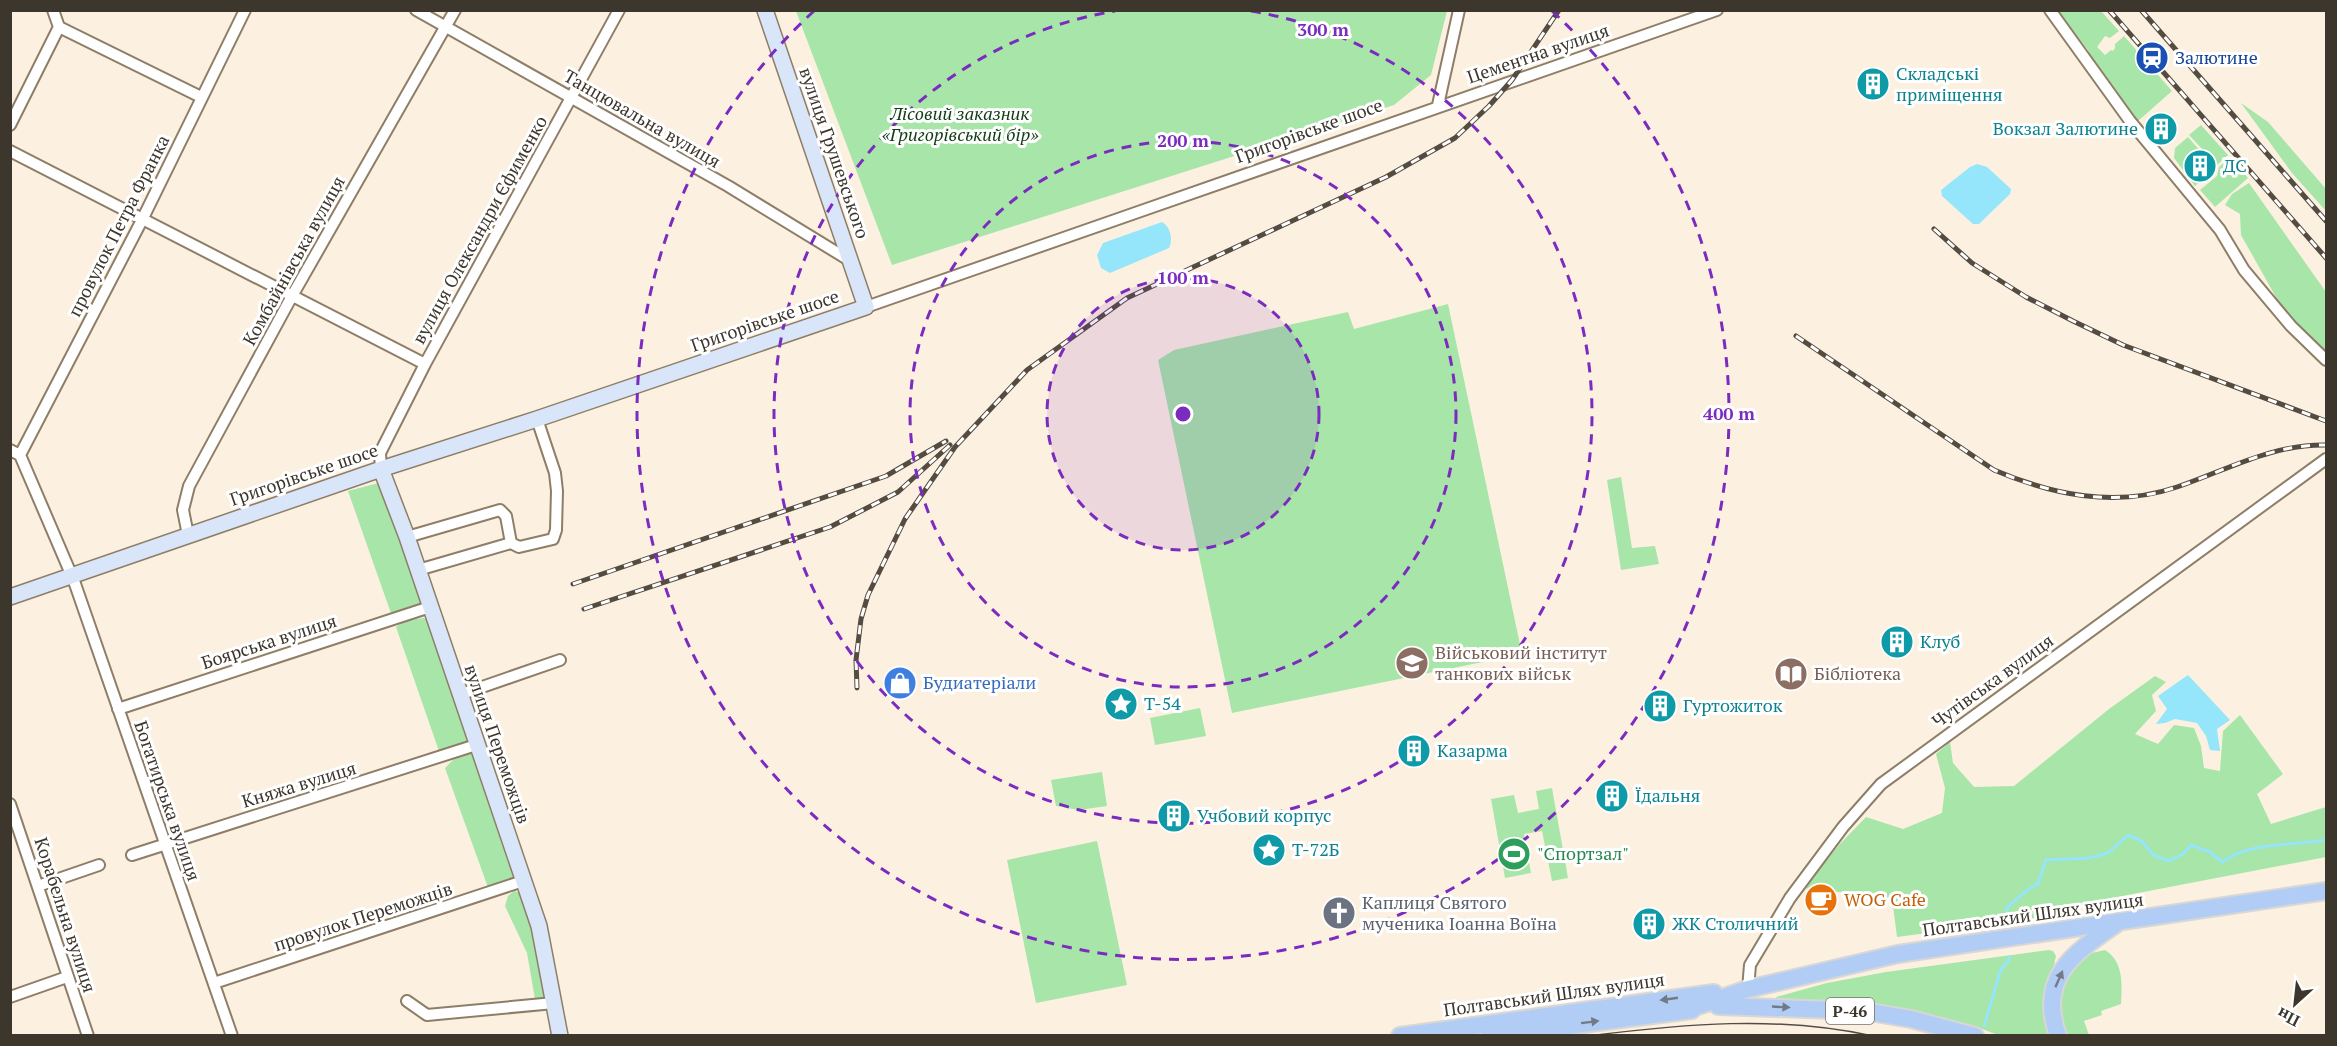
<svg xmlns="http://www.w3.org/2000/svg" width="2337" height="1046" font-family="'PT Serif',serif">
<rect width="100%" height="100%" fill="#fcf1e1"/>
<path fill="#a7e5a8" d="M 796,11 L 1447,11 L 1431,75 L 1394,105 L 892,265 Z
M 2057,11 L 2101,11 L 2119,31 L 2110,38 L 2105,36 L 2097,47 L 2105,55 L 2111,50 L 2113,51 L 2115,48 L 2115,44 L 2124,36 L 2172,91 L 2138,121 L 2090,57 L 2088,50 Z
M 2241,103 L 2268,122 L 2326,189 L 2326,211 L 2292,173 Z
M 2201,125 L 2228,155 L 2217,165 L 2189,135 Z
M 2188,137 L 2201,152 L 2187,165 L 2201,180 L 2195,186 L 2174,158 L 2175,148 Z
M 2230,157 L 2248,178 L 2215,207 L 2200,190 L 2217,176 L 2219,167 Z
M 2249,183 L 2326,292 L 2326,354 L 2286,315 L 2241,235 L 2240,214 L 2225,205 L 2232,194 Z
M 1448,304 L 1522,654 L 1232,713 L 1158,360 L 1174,350 L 1348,312 L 1354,329 Z
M 1621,477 L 1632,548 L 1655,546 L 1659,564 L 1621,570 L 1607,480 Z
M 386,481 L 430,607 L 393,619 L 348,491 Z
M 423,618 L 435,621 L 476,745 L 441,757 L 396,627 L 404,621 Z
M 2155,676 L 2166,682 L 2152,695 L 2156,711 L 2135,734 L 2158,744 L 2174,725 L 2194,728 L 2201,746 L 2204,768 L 2220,771 L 2223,731 L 2240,715 L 2283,774 L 2257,794 L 2271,824 L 2326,807 L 2326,857 L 2112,898 L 2031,919 L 1897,937 L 1892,898 L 1803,888 L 1839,845 L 1866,817 L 1903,829 L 1942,813 L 1945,788 L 1936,754 L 1950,742 L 1953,763 L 1974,787 L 2014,786 L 2109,709 Z
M 1200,708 L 1206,736 L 1155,745 L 1150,718 Z
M 470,753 L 479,754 L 520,871 L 514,884 L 490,893 L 445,768 L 455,758 Z
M 1102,772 L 1107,806 L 1079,810 L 1056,806 L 1051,780 Z
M 1552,788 L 1568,878 L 1552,881 L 1542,831 L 1524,834 L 1531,873 L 1505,878 L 1491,799 L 1514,795 L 1518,813 L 1539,809 L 1536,791 Z
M 1097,841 L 1127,985 L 1036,1003 L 1007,860 Z
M 514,891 L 528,895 L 554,1003 L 536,1005 L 527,953 L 505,906 L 508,896 Z
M 2049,950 L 2053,951 L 2056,956 L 2049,986 L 2052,1035 L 1998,1035 L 1974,1026 L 1938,1018 L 1854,1002 L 1788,1001 L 1778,1000 L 1776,997 L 1827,983 L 1886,972 Z
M 2105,950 C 2124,962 2122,984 2121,1004 L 2101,1011 L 2102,1015 L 2084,1021 L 2089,1035 L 2063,1036 L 2057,1016 L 2063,982 L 2083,955 Z"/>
<path fill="#95e5fb" d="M 1977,164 L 1987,167 L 2011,189 L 2010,194 L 1979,224 L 1973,224 L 1942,196 L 1941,190 L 1970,167 Z
M 1162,222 C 1171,227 1173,240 1169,248 L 1110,273 L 1101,268 L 1097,255 L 1103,243 Z
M 2188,675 L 2230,720 L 2217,729 L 2220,751 L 2210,750 L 2206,736 L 2197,723 L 2175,719 L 2165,723 L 2156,724 L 2167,709 L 2158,696 Z"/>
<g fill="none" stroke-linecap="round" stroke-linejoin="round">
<path stroke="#95e5fb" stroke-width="3" d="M 2006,919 L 2007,907 C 2019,899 2025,889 2038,884 L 2046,860 L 2089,858 L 2108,853 L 2128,835 L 2142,841 L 2153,855 L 2169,861 L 2183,854 L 2191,845 L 2210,852 L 2222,862 C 2251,841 2292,846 2326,840
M 1984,1026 L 2001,969 L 2009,960 L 2009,957"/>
<g stroke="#8f7e67" stroke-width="14">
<path id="street" d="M 53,10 L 59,27 L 201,97
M 416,10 L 728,186 L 849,260
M 2050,10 L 2130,121 L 2220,230 L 2244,270 L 2291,326 L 2326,360
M 1438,105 L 1459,10
M 10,125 L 59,27
M 10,151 L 425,364
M 866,307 C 1150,209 1432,107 1717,10
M 10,450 L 20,455 L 74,581 L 232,1036
M 20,455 L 142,220 L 245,10
M 381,469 L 380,453 L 425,364 L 619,10
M 188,535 L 183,510 L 189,486 L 292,296 L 455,10
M 407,537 L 500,510 L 506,516 L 511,543
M 418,570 L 511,543 L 519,547 L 553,539 L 556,530 L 557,491 L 555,473 L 537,419
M 459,695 L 560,660
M 118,709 L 430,607
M 10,804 L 88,1036
M 132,855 L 476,745
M 38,886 L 99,865
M 214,983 L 523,881
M 1748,989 L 1750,965 L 1790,898 L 1843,827 L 1881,784 L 2326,459
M 10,997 L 67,977
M 407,1001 L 427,1015 L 554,1003"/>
</g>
<g stroke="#8f7e67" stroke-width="18">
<path id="secondary" d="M 381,469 L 407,537 L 539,926 L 560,1036
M 10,597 L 381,469 L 537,419 L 866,307 L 765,10"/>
</g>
<g stroke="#d8d7d5" stroke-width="20">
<path id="primary" d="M 1718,1006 L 1864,1011 L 1911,1019 L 1975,1036
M 1683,1011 L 1748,989 L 1898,954 L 2326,891
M 1400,1036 L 1714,993
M 1490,1036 L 1692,1010
M 2058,1036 C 2037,977 2074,953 2116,924"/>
</g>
<use href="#street" stroke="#fff" stroke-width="10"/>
<use href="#secondary" stroke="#d9e6fa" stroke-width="15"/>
<use href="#primary" stroke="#b2cdf5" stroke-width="16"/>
<path stroke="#544c41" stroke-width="1.5" d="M 1588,1036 C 1683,1024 1778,1015 1873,1036"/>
<g stroke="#544c41" stroke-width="5">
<path id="rail" d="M 2109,10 L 2326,258
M 2141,10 L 2326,221
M 1934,229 L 1972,263 L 2026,297 L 2073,321 L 2123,345 L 2326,421
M 1796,336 L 1994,470 C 2053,495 2115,508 2177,487 C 2227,470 2272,444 2326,445
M 573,584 L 886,476 L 946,441
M 584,609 L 830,527 L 898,492 L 950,445
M 857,688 L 856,660 L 861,619 L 868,595 L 905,519 L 955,447 L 1027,370 L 1127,298 L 1386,177 L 1455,138 L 1489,106 L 1512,80 L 1559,10"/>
</g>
<use href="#rail" stroke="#fff" stroke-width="3" stroke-dasharray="9" stroke-linecap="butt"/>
</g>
<defs><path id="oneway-solid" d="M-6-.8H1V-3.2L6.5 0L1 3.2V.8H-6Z" transform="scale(1.5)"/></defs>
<g fill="#727a86">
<use href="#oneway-solid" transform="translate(2059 979) rotate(-66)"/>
<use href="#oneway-solid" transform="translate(1669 999) rotate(172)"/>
<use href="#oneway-solid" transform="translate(1781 1007) rotate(3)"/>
<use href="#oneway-solid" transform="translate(1590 1022) rotate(-7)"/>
</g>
<circle cx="1183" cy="414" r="136" fill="#7b2cbf" fill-opacity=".12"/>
<g fill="none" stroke="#7b2cbf" stroke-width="3" stroke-dasharray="10 8">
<circle cx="1183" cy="414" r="136"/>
<circle cx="1183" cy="414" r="273"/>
<path d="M1251 11A409 409 0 1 1 1115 11"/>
<path d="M1552 11A546 546 0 1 1 814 11"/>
</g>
<defs>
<g id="station-disc" transform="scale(1.725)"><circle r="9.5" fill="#1a4fb4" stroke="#fff"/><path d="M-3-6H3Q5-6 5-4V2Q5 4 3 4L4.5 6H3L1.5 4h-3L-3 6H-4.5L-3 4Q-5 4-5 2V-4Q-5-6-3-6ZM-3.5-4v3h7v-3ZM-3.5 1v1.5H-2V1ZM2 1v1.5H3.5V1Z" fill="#fff"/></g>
<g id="building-disc" transform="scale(1.725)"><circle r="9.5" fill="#0f9aa8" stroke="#fff"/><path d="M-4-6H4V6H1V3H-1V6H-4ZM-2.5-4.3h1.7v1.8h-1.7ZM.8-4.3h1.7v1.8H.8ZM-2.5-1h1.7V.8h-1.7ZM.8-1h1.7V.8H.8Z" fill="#fff"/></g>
<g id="university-disc" transform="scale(1.725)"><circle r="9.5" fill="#8d6e63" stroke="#fff"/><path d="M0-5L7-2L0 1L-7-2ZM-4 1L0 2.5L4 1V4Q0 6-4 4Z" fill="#fff"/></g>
<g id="library-disc" transform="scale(1.725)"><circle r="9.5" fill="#8d6e63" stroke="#fff"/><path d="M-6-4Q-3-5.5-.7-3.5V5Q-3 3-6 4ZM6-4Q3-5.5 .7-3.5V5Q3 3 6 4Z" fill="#fff"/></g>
<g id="shop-disc" transform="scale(1.725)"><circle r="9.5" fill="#3f7fe0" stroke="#fff"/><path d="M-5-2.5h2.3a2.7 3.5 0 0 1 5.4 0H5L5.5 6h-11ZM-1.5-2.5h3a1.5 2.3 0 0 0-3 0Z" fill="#fff"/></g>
<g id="sight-disc" transform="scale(1.725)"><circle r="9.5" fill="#0f9aa8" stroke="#fff"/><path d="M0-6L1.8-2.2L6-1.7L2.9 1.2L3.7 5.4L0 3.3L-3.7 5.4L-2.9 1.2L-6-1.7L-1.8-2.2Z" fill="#fff"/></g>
<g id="stadium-disc" transform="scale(1.725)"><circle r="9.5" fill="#2e9e5b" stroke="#fff"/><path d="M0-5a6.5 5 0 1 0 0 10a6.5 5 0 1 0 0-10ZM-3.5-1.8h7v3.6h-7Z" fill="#fff"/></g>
<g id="cafe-disc" transform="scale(1.725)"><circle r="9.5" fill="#e8710a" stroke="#fff"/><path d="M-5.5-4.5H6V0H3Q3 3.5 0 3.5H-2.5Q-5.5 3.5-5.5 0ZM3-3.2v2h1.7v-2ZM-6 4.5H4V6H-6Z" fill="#fff"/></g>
<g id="church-disc" transform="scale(1.725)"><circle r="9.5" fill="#6b7280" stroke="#fff"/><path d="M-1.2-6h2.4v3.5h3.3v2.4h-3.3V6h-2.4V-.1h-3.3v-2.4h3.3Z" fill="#fff"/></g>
</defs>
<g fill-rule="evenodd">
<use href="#station-disc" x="2152" y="58"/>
<use href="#building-disc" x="1873" y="84"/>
<use href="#building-disc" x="2161" y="129"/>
<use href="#building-disc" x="2200" y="166"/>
<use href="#building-disc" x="1897" y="642"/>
<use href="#university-disc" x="1412" y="663"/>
<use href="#library-disc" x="1791" y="674"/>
<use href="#shop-disc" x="900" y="683"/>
<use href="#sight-disc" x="1121" y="704"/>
<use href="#building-disc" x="1660" y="706"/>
<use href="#building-disc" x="1414" y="751"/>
<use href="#building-disc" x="1612" y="796"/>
<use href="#building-disc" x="1174" y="816"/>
<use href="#sight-disc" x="1269" y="850"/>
<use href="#stadium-disc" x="1514" y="854"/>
<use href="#cafe-disc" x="1821" y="900"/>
<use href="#church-disc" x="1339" y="913"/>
<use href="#building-disc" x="1649" y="924"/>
</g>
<g text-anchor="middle" stroke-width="6" stroke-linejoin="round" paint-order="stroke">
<rect fill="#fff" stroke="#77726b" stroke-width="1.5" x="1826" y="998" width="48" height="26" rx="4.5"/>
<g font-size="16" font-weight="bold" fill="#3d362c">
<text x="1850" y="1017">Р-46</text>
</g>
<g font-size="18" fill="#3d362c" stroke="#fff">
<text transform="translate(1538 54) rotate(-19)" y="6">Цементна вулиця</text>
<text transform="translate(642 119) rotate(30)" y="6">Танцювальна вулиця</text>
<text transform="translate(1309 131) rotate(-20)" y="6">Григорівське шосе</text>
<text transform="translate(834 153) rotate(71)" y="6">вулиця Грушевського</text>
<text transform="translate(119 226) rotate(-63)" y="6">провулок Петра Франка</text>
<text transform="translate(480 230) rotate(-61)" y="6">вулиця Олександри Єфименко</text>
<text transform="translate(294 261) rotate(-61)" y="6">Комбайнівська вулиця</text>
<text transform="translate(765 321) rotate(-19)" y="6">Григорівське шосе</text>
<text transform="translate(304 475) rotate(-19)" y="6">Григорівське шосе</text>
<text transform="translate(269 642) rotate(-18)" y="6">Боярська вулиця</text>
<text transform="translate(1993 681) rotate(-36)" y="6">Чутівська вулиця</text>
<text transform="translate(497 744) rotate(71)" y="6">вулиця Переможців</text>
<text transform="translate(299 785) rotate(-17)" y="6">Княжа вулиця</text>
<text transform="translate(167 801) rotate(71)" y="6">Богатирська вулиця</text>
<text transform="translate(65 915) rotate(72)" y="6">Корабельна вулиця</text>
<text transform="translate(2033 915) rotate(-8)" y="6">Полтавський Шлях вулиця</text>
<text transform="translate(363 917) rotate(-18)" y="6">провулок Переможців</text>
<text transform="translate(1554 995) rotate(-8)" y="6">Полтавський Шлях вулиця</text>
</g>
<g font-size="18" fill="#164399" stroke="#fff" text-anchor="start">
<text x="2175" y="64">Залютине</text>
</g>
<g font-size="18" fill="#0d838f" stroke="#fff" text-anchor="start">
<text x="1896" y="80">Складські<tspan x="1896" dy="21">приміщення</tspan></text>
<text x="2138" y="135" text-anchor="end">Вокзал Залютине</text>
<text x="2223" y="172">ДС</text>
<text x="1920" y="648">Клуб</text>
<text x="1144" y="710">Т-54</text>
<text x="1683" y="712">Гуртожиток</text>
<text x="1437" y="757">Казарма</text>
<text x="1635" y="802">Їдальня</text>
<text x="1197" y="822">Учбовий корпус</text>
<text x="1292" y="856">Т-72Б</text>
<text x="1672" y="930">ЖК Столичний</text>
</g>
<g font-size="18" font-style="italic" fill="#103b14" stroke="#fff">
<text x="960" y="120">Лісовий заказник<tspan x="960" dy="21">«Григорівський бір»</tspan></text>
</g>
<g font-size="18" fill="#785e54" stroke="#fff" text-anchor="start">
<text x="1435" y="659">Військовий інститут<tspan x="1435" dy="21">танкових військ</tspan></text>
<text x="1814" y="680">Бібліотека</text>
</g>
<g font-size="18" fill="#366cbe" stroke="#fff" text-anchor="start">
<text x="923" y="689">Будиатеріали</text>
</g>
<g font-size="18" fill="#27864d" stroke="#fff" text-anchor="start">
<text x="1537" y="860">"Спортзал"</text>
</g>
<g font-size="18" fill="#c56008" stroke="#fff" text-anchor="start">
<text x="1844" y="906">WOG Cafe</text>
</g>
<g font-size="18" fill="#5b616d" stroke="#fff" text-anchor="start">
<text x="1362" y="909">Каплиця Святого<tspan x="1362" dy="21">мученика Іоанна Воїна</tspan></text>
</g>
</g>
<circle cx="1183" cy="414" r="9" fill="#7b2cbf" stroke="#fff" stroke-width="3"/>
<g font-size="18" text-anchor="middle" font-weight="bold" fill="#7b2cbf" stroke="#fff" stroke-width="6" stroke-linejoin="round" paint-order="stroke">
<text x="1323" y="36">300 m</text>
<text x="1183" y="147">200 m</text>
<text x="1183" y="284">100 m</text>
<text x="1729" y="420">400 m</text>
</g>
<rect width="2337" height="1046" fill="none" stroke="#3d362c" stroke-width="24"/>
<g transform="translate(2295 1004) rotate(207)" stroke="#ffffff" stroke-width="4.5" paint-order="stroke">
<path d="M0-4.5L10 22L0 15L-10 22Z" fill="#3d362c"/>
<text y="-9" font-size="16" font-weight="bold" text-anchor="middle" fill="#3d362c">Пн</text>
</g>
</svg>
